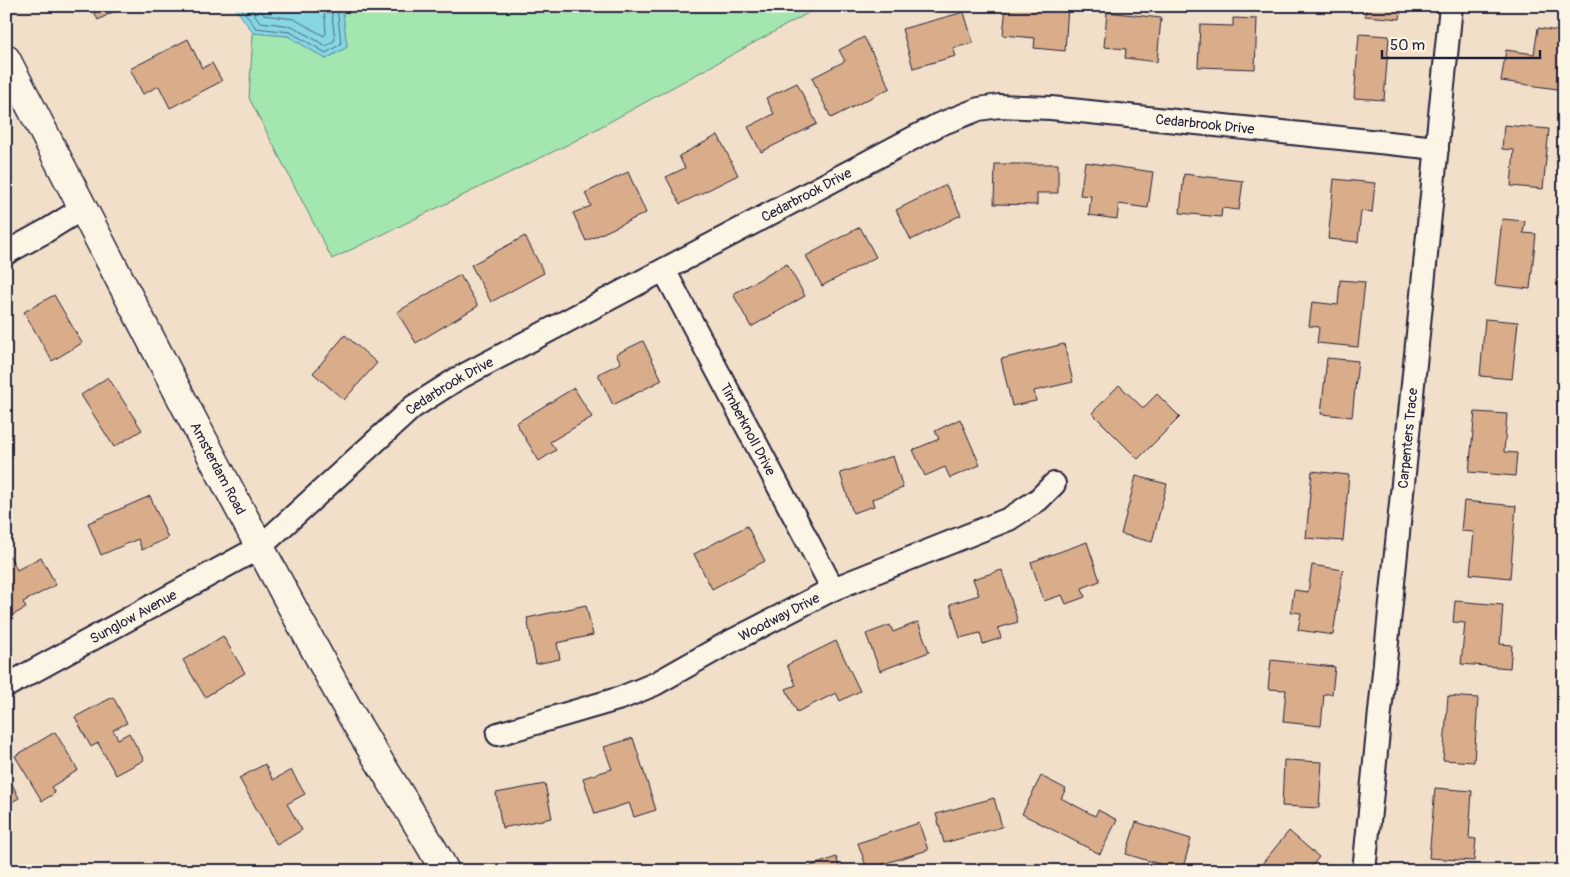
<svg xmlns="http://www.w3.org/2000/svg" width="1570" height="877" font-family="Pangolin,sans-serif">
<rect width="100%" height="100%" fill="#f2dfca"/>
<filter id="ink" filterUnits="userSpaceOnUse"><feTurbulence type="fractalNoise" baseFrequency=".02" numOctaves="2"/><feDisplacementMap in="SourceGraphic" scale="10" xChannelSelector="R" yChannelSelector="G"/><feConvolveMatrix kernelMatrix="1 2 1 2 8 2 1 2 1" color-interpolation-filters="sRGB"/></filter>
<g filter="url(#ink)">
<path fill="#a3e6b0" stroke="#628476" d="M 342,6 L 821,6 L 571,143 L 332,259 L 249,98 L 253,33 L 288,36 L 326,59 L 347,47 Z"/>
<path fill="#87d6e4" stroke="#5f8ea0" d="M 234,6 L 342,6 L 347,47 L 326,59 L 288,36 L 253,33 Z"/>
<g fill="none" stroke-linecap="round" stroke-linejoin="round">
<path stroke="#4a6a7f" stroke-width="1" d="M 240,6 L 256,28 L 290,32 L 326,53 L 341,44 L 337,6
M 248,6 L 260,22 L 292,26 L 326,46 L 335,40 L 331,6
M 257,6 L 264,15 L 294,19 L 324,36 L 326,33 L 324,6"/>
</g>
<path fill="#d9ac8a" stroke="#22223b" d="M 91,6 L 124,6 L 98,20 Z
M 1006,6 L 1068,6 L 1065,51 L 1034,48 L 1035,38 L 1003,35 Z
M 1366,6 L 1402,6 L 1400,19 L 1365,16 Z
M 964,12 L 973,43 L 953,48 L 956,56 L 913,68 L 902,29 Z
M 1107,12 L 1161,18 L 1157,62 L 1125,58 L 1126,49 L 1104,47 Z
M 1233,18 L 1257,19 L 1255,69 L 1198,67 L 1200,25 L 1233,26 Z
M 1538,28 L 1564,32 L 1560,59 L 1564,59 L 1564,90 L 1501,81 L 1506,50 L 1534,54 Z
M 1359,34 L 1389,36 L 1384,100 L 1354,98 Z
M 864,37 L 890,88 L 831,118 L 812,78 L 845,61 L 839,50 Z
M 188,39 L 202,68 L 212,63 L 222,81 L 170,108 L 159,86 L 143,94 L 130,69 Z
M 797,83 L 817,124 L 761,152 L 748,127 L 774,114 L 766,98 Z
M 1504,125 L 1549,129 L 1543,189 L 1511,186 L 1514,150 L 1502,149 Z
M 718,135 L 738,175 L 680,204 L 666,177 L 685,168 L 679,156 Z
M 1085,162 L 1153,172 L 1148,208 L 1119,204 L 1117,219 L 1089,215 L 1091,196 L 1080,195 Z
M 995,164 L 1058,164 L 1058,193 L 1037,193 L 1037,205 L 994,204 Z
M 628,172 L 646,213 L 586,241 L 573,213 L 591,206 L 585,193 Z
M 1184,174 L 1243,181 L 1239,210 L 1222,208 L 1221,217 L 1180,213 Z
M 1334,179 L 1375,183 L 1372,213 L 1361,211 L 1358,242 L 1328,239 Z
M 946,185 L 961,215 L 911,240 L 896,210 Z
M 1502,219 L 1525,221 L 1523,233 L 1536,234 L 1530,289 L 1495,285 Z
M 860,227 L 876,257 L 822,286 L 806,256 Z
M 525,236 L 544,273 L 491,302 L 471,265 Z
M 787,264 L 805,296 L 751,327 L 733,294 Z
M 460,275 L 478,306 L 416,343 L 397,312 Z
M 1340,280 L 1365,282 L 1358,347 L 1317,343 L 1319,327 L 1309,326 L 1312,302 L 1338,305 Z
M 54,295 L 82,343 L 52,361 L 24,312 Z
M 1485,319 L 1518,322 L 1512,379 L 1480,376 Z
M 345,335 L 377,363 L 344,400 L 313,373 Z
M 643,341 L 662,380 L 613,405 L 598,374 L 621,363 L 616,354 Z
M 1064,344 L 1073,382 L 1034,391 L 1036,401 L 1012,406 L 1001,359 Z
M 1327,358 L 1358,361 L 1352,417 L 1321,414 Z
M 108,377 L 142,430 L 114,447 L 81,395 Z
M 1119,385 L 1143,408 L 1157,394 L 1180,417 L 1138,459 L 1092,413 Z
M 574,388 L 592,417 L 550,442 L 556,450 L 539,461 L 516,423 Z
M 1475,412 L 1507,414 L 1504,452 L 1517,453 L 1515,476 L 1469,472 Z
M 960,419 L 980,465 L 950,478 L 945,467 L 925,476 L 913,450 L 939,439 L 935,431 Z
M 893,456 L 903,488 L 872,499 L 874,506 L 853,513 L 840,473 Z
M 1312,471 L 1349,475 L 1343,541 L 1306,538 Z
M 1136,476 L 1167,484 L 1152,542 L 1121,534 Z
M 150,496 L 168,538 L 142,550 L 138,539 L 101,555 L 88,523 Z
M 1464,501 L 1516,506 L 1510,578 L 1470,574 L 1474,532 L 1461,531 Z
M 747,526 L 765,561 L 712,589 L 694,554 Z
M 1087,542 L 1100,581 L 1082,588 L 1085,597 L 1066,604 L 1062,595 L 1044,601 L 1031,562 Z
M 10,556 L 17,570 L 41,557 L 56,585 L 23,602 L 26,608 L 7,618 L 6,558 Z
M 1312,565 L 1343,570 L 1333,635 L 1298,630 L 1301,613 L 1291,612 L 1294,590 L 1308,592 Z
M 1002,570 L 1018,622 L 998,628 L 1001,638 L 983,644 L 980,633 L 960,638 L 950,604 L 979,595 L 973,579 Z
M 1455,601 L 1503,605 L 1500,644 L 1512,645 L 1510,668 L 1461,664 L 1465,623 L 1453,622 Z
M 586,605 L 593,635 L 557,643 L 560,659 L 536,664 L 527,618 Z
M 918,622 L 929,652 L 880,671 L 866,634 L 890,625 L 893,632 Z
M 223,636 L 245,673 L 205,697 L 183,660 Z
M 836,641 L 860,691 L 840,701 L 836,693 L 797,712 L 786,689 L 796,685 L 787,665 Z
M 1271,660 L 1335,667 L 1332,694 L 1324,694 L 1321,726 L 1283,722 L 1286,690 L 1268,689 Z
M 1448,696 L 1478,698 L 1474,762 L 1443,760 Z
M 113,697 L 127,723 L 113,730 L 118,739 L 129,733 L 144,760 L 116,775 L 98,743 L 91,747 L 75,717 Z
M 55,732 L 78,770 L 51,787 L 55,793 L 42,801 L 15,756 Z
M 633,738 L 656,810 L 634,817 L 629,803 L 595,814 L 583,778 L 612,769 L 604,747 Z
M 1284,760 L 1322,762 L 1319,808 L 1282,806 Z
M 265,764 L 273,780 L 291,770 L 305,794 L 287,804 L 302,830 L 277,845 L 239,778 Z
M 6,772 L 19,798 L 6,805 Z
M 1041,776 L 1066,789 L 1061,798 L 1095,816 L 1098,810 L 1117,820 L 1100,854 L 1022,814 Z
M 545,784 L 552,818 L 502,828 L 496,793 Z
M 1435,788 L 1472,791 L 1469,838 L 1476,839 L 1474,861 L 1429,858 Z
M 994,798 L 1002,827 L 944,843 L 936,814 Z
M 1136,822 L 1191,839 L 1182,871 L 1126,854 Z
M 919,823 L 928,850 L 867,869 L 858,843 Z
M 1289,831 L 1319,857 L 1308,871 L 1256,871 Z
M 836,857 L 841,871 L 798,871 Z"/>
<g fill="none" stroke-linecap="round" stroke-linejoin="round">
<g stroke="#22223b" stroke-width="26">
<g id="minor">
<path d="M 6,253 L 46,231 L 83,208"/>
<path id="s1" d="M 664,270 L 833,589"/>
<path id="s2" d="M 6,686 L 260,547 L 413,407 L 457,379 L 938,125 L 979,109 L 999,106 L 1051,108 L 1437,148"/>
<path id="s3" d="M 498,734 L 621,698 L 655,684 L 724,645 L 833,589 L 1009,519 L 1038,500 L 1054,484"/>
<path id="s4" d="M 1364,871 L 1451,6"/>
</g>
</g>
<g stroke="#22223b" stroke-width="31">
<g id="secondary">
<path id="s5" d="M 6,59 C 116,272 225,486 340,695 C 373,755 412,811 445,871"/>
</g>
</g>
<use href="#minor" stroke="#fcf5e5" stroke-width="22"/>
<use href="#secondary" stroke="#fcf5e5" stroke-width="28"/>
</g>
</g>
<g text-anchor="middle" stroke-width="5" stroke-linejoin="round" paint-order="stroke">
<g font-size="14" fill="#22223b" stroke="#fcf5e5">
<text dy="5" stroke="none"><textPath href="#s2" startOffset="1364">Cedarbrook Drive</textPath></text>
<text dy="5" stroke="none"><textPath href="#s2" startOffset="944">Cedarbrook Drive</textPath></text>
<text dy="5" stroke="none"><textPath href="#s2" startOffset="539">Cedarbrook Drive</textPath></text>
<text dy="5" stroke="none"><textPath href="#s1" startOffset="180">Timberknoll Drive</textPath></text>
<text dy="5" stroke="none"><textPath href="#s4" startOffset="435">Carpenters Trace</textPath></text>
<text dy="5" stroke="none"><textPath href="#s5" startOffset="461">Amsterdam Road</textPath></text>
<text dy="5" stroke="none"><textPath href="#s3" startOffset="306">Woodway Drive</textPath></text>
<text dy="5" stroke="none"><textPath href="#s2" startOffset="145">Sunglow Avenue</textPath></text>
</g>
</g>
<rect width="1570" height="877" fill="none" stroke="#fcf5e5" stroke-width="25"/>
<rect x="12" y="12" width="1545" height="852" fill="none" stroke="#22223b" stroke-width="2" filter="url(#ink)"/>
<path d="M1382 50v8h158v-8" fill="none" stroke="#22223b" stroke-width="2.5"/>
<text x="1390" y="50" font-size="15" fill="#22223b" stroke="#fcf5e5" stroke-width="4" paint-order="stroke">50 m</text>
</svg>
